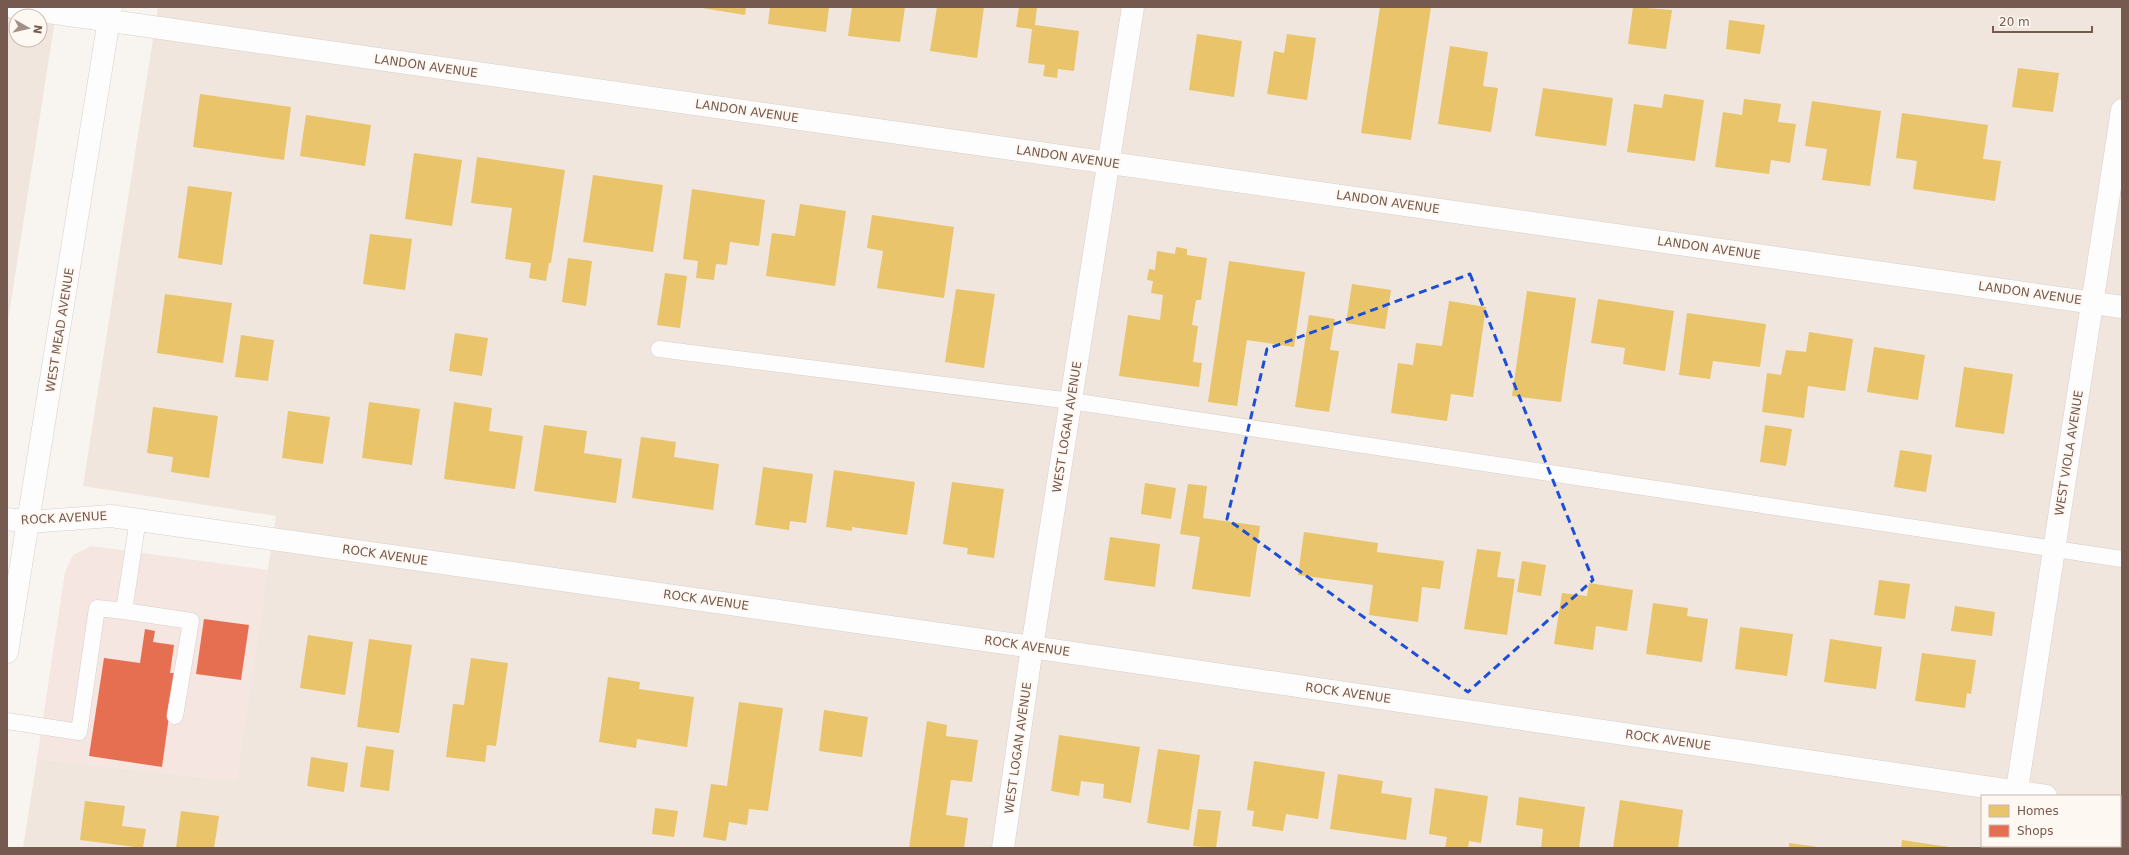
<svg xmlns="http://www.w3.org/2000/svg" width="2129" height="855" font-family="'DejaVu Sans',sans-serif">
<rect width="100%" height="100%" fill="#f8f4ef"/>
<path fill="#f0e6dd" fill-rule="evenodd" d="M 7,7 L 57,7 L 7,327 ZM 16,16 L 40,16 L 40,40 L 16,40 Z
M 158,7 L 2122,7 L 2122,848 L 23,848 L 37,759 L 236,781 L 276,516 L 83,486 ZM 1982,796 L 2120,796 L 2120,846 L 1982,846 Z"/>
<path fill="#f5e6e1" d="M 91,546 L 268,570 L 236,781 L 37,759 L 65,572 L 73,555 Z"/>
<path fill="#e9c46a" d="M 702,7 L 746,7 L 745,15 L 702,8 Z
M 770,7 L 829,7 L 826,32 L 768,24 Z
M 852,7 L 905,7 L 900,42 L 848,36 Z
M 937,7 L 984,7 L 977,58 L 930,51 Z
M 1019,7 L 1037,7 L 1035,25 L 1079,31 L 1074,71 L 1058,69 L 1057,78 L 1043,76 L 1045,65 L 1028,63 L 1032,29 L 1016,27 Z
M 1380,7 L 1431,7 L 1411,140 L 1361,133 Z
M 1633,7 L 1672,10 L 1666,49 L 1628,44 Z
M 1729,20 L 1765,25 L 1760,54 L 1726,49 Z
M 1197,34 L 1242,41 L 1234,97 L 1189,90 Z
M 1287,34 L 1316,38 L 1307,100 L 1267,94 L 1274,51 L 1284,53 Z
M 1450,46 L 1488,52 L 1483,86 L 1498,88 L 1491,132 L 1438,124 Z
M 2018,68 L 2059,73 L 2053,112 L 2012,107 Z
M 1543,88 L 1613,98 L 1606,146 L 1535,136 Z
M 200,94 L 291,107 L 284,160 L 193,147 Z
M 1664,94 L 1704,100 L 1695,161 L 1627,152 L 1634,104 L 1662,108 Z
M 1744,99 L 1781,104 L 1778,122 L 1796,124 L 1790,163 L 1771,160 L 1769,174 L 1715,167 L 1723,112 L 1742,115 Z
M 1812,101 L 1881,111 L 1870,186 L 1822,180 L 1827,149 L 1805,146 Z
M 1902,113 L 1988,125 L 1983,159 L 2001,161 L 1995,201 L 1913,189 L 1917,161 L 1896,158 Z
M 306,115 L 371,125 L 365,166 L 300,156 Z
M 414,153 L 462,160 L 452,226 L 405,219 Z
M 477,157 L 565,170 L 551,263 L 549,263 L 546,281 L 529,278 L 531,263 L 505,259 L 512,208 L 471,203 Z
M 593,175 L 663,185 L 653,252 L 583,242 Z
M 188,186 L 232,192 L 222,265 L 178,258 Z
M 692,189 L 765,200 L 759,246 L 730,242 L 727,265 L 716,264 L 714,280 L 696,278 L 698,261 L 683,259 Z
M 800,204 L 846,211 L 835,286 L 766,276 L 772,233 L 795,236 Z
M 872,215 L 954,227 L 944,298 L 877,288 L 883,251 L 867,248 Z
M 370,234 L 412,239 L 405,290 L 363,284 Z
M 1176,247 L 1187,249 L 1187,255 L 1207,258 L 1201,300 L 1196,300 L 1192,325 L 1198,326 L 1193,362 L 1202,363 L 1199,387 L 1119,376 L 1128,315 L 1160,320 L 1163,295 L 1151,293 L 1153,281 L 1147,280 L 1149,269 L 1155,270 L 1157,251 L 1175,254 Z
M 568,258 L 592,261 L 586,306 L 562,302 Z
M 1229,261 L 1305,272 L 1294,347 L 1247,340 L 1237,406 L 1208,402 Z
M 665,273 L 687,276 L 680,328 L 657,325 Z
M 1352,284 L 1391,290 L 1385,329 L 1346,323 Z
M 956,289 L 995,294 L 984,368 L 945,362 Z
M 1527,291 L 1576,298 L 1561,402 L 1512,396 Z
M 165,294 L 232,303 L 223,363 L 157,353 Z
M 1598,299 L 1674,311 L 1665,371 L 1623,364 L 1625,348 L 1591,343 Z
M 1449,301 L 1486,307 L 1473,397 L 1451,394 L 1447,421 L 1391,413 L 1398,363 L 1413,365 L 1416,343 L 1442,346 Z
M 1687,313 L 1766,324 L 1760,367 L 1713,361 L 1710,379 L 1679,375 Z
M 1309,315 L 1335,319 L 1330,350 L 1339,351 L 1329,412 L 1295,407 Z
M 1809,332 L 1853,339 L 1845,391 L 1808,386 L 1804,418 L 1762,412 L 1767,373 L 1781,375 L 1786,350 L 1806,352 Z
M 455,333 L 488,338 L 482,376 L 449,371 Z
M 241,335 L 274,340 L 268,381 L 235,377 Z
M 1874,347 L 1925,355 L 1918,400 L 1867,392 Z
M 1964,367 L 2013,374 L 2004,434 L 1955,427 Z
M 369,402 L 420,409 L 412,465 L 362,458 Z
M 454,402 L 492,408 L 489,431 L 523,436 L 515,489 L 444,479 Z
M 153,407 L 218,416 L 209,478 L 171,472 L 173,457 L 147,453 Z
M 288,411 L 330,417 L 323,464 L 282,458 Z
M 544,425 L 587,431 L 584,453 L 622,459 L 616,503 L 534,491 Z
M 1765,425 L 1792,429 L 1786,466 L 1760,462 Z
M 641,437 L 676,442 L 674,457 L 719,464 L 713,510 L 632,498 Z
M 1900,450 L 1932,455 L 1926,492 L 1894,487 Z
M 763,467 L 813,474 L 806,523 L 790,521 L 789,530 L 755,525 Z
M 834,470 L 915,482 L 907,535 L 852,527 L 852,531 L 826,527 Z
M 952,482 L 1004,489 L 994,558 L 967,554 L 968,548 L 943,544 Z
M 1145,483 L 1176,488 L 1171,519 L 1141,514 Z
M 1188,484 L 1207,486 L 1203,518 L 1260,526 L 1250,597 L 1192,589 L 1200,537 L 1180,534 Z
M 1304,532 L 1378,543 L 1377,552 L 1444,561 L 1440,589 L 1422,587 L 1418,622 L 1369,615 L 1373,585 L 1298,575 Z
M 1110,537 L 1160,544 L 1155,587 L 1104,580 Z
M 1477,549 L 1501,552 L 1497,577 L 1515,579 L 1507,635 L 1464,629 Z
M 1522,561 L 1546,565 L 1541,596 L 1517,592 Z
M 1879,580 L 1910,584 L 1905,619 L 1874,615 Z
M 1589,583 L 1633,590 L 1627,631 L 1596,626 L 1593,650 L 1554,644 L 1562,593 L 1587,596 Z
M 1653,603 L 1688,608 L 1687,616 L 1708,619 L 1702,662 L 1646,654 Z
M 1955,606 L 1995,612 L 1992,636 L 1951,631 Z
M 1740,627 L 1793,634 L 1787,676 L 1735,669 Z
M 308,635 L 353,642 L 345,695 L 300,688 Z
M 369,639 L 412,645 L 399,733 L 357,727 Z
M 1830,639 L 1882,647 L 1876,689 L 1824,682 Z
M 1922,653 L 1976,660 L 1971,694 L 1967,693 L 1965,708 L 1915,701 Z
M 471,658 L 508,663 L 496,746 L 487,745 L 485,762 L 446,757 L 453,704 L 464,705 Z
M 608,677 L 640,682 L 639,689 L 694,697 L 687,747 L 637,739 L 636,748 L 599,742 Z
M 739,702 L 783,708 L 768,811 L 749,809 L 747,825 L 729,822 L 726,841 L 703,837 L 711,784 L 727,786 Z
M 824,710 L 868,717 L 862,757 L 819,751 Z
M 927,721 L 947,725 L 946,736 L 978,740 L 972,782 L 951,780 L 946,815 L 968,818 L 964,848 L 909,848 Z
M 1059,735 L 1140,747 L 1131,803 L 1103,798 L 1104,784 L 1081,781 L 1079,796 L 1051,791 Z
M 366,746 L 394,750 L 389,791 L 360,787 Z
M 1158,749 L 1200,755 L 1189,830 L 1147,823 Z
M 311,757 L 348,763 L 344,792 L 307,786 Z
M 1254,761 L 1325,772 L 1318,819 L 1286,814 L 1283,831 L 1252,826 L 1254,811 L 1247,810 Z
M 1338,774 L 1383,781 L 1381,793 L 1412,798 L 1406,840 L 1330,829 Z
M 1435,788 L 1488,796 L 1481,843 L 1469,841 L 1468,848 L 1445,848 L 1447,837 L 1429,834 Z
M 1519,797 L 1585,807 L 1579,848 L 1541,848 L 1543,829 L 1516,825 Z
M 1620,800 L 1683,810 L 1678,848 L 1613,848 Z
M 85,801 L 125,806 L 122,826 L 146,829 L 143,848 L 80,840 Z
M 655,808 L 678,811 L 674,837 L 652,834 Z
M 1198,809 L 1221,811 L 1216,848 L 1193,846 Z
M 181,811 L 219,816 L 214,848 L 176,848 Z
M 1902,840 L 1949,847 L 1949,848 L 1901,848 Z
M 1789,843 L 1818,847 L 1818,848 L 1789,848 Z"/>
<path fill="#e76f51" d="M 204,619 L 249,625 L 241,680 L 196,674 Z
M 145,629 L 155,631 L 153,642 L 174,645 L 170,673 L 175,673 L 162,767 L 89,756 L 104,658 L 140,663 Z"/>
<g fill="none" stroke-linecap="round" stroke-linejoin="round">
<g stroke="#d7cfcb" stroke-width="17">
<path id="service" d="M 659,349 L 1071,401 L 2122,559
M 124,611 L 191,621 L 175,716
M 7,721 L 79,732 L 97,608 L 124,611 L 138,519"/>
</g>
<g stroke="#d7cfcb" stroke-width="23">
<path id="minor" d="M 13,7 L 2122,307
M 7,519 L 29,522 L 111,516 L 1032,647 L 2046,796
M 2016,796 L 2122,110
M 2120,807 L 2122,807
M 1003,848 L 1032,647 L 1133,7
M 2008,848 L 2009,846"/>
</g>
<g stroke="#d7cfcb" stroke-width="23">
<path id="tertiary" d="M 7,652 L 111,7"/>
</g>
<use href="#service" stroke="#fefdfd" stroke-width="16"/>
<use href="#minor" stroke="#fefdfd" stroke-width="22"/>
<use href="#tertiary" stroke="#fefdfd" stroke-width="22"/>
</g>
<path fill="none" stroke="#1d4ed8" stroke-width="3" stroke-dasharray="8 5" stroke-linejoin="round" d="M 1470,274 L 1593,580 L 1468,692 L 1227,519 L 1267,349 Z"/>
<g text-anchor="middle" stroke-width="4" stroke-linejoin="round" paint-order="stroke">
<g font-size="12" fill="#76594f" stroke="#fef8f2">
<text transform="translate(426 66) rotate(8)" y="4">LANDON AVENUE</text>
<text transform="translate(747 111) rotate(8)" y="4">LANDON AVENUE</text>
<text transform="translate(1068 157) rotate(8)" y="4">LANDON AVENUE</text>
<text transform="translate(1388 202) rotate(8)" y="4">LANDON AVENUE</text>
<text transform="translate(1709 248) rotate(8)" y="4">LANDON AVENUE</text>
<text transform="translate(2030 293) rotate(8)" y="4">LANDON AVENUE</text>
<text transform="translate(60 330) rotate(-81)" y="4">WEST MEAD AVENUE</text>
<text transform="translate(1067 427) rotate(-81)" y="4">WEST LOGAN AVENUE</text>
<text transform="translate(2069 453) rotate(-81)" y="4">WEST VIOLA AVENUE</text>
<text transform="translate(64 518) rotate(-3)" y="4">ROCK AVENUE</text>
<text transform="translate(385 555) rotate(8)" y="4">ROCK AVENUE</text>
<text transform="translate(706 600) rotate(8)" y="4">ROCK AVENUE</text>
<text transform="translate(1027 646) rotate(8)" y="4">ROCK AVENUE</text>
<text transform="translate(1348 693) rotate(8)" y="4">ROCK AVENUE</text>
<text transform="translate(1668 740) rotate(8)" y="4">ROCK AVENUE</text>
<text transform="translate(1018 748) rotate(-82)" y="4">WEST LOGAN AVENUE</text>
</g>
</g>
<rect width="2129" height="855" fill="none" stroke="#76594f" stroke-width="16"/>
<rect x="1981" y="795" width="140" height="52" fill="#fef8f2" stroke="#c8b8b1"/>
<rect x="1989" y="805" width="20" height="12" fill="#e9c46a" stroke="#c8b8b1"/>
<text x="2017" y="815" font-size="12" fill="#76594f">Homes</text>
<rect x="1989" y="825" width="20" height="12" fill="#e76f51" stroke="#c8b8b1"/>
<text x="2017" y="835" font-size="12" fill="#76594f">Shops</text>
<g transform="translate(28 28) rotate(98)"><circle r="19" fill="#fef8f2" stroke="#c8b8b1"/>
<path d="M0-3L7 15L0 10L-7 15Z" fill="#a48f87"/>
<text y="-6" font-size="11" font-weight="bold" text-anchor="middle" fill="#76594f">N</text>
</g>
<path d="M1993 26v6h99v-6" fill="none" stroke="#76594f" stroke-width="2"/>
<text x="1999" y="26" font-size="12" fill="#76594f" stroke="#fef8f2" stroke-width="3" paint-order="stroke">20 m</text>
</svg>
